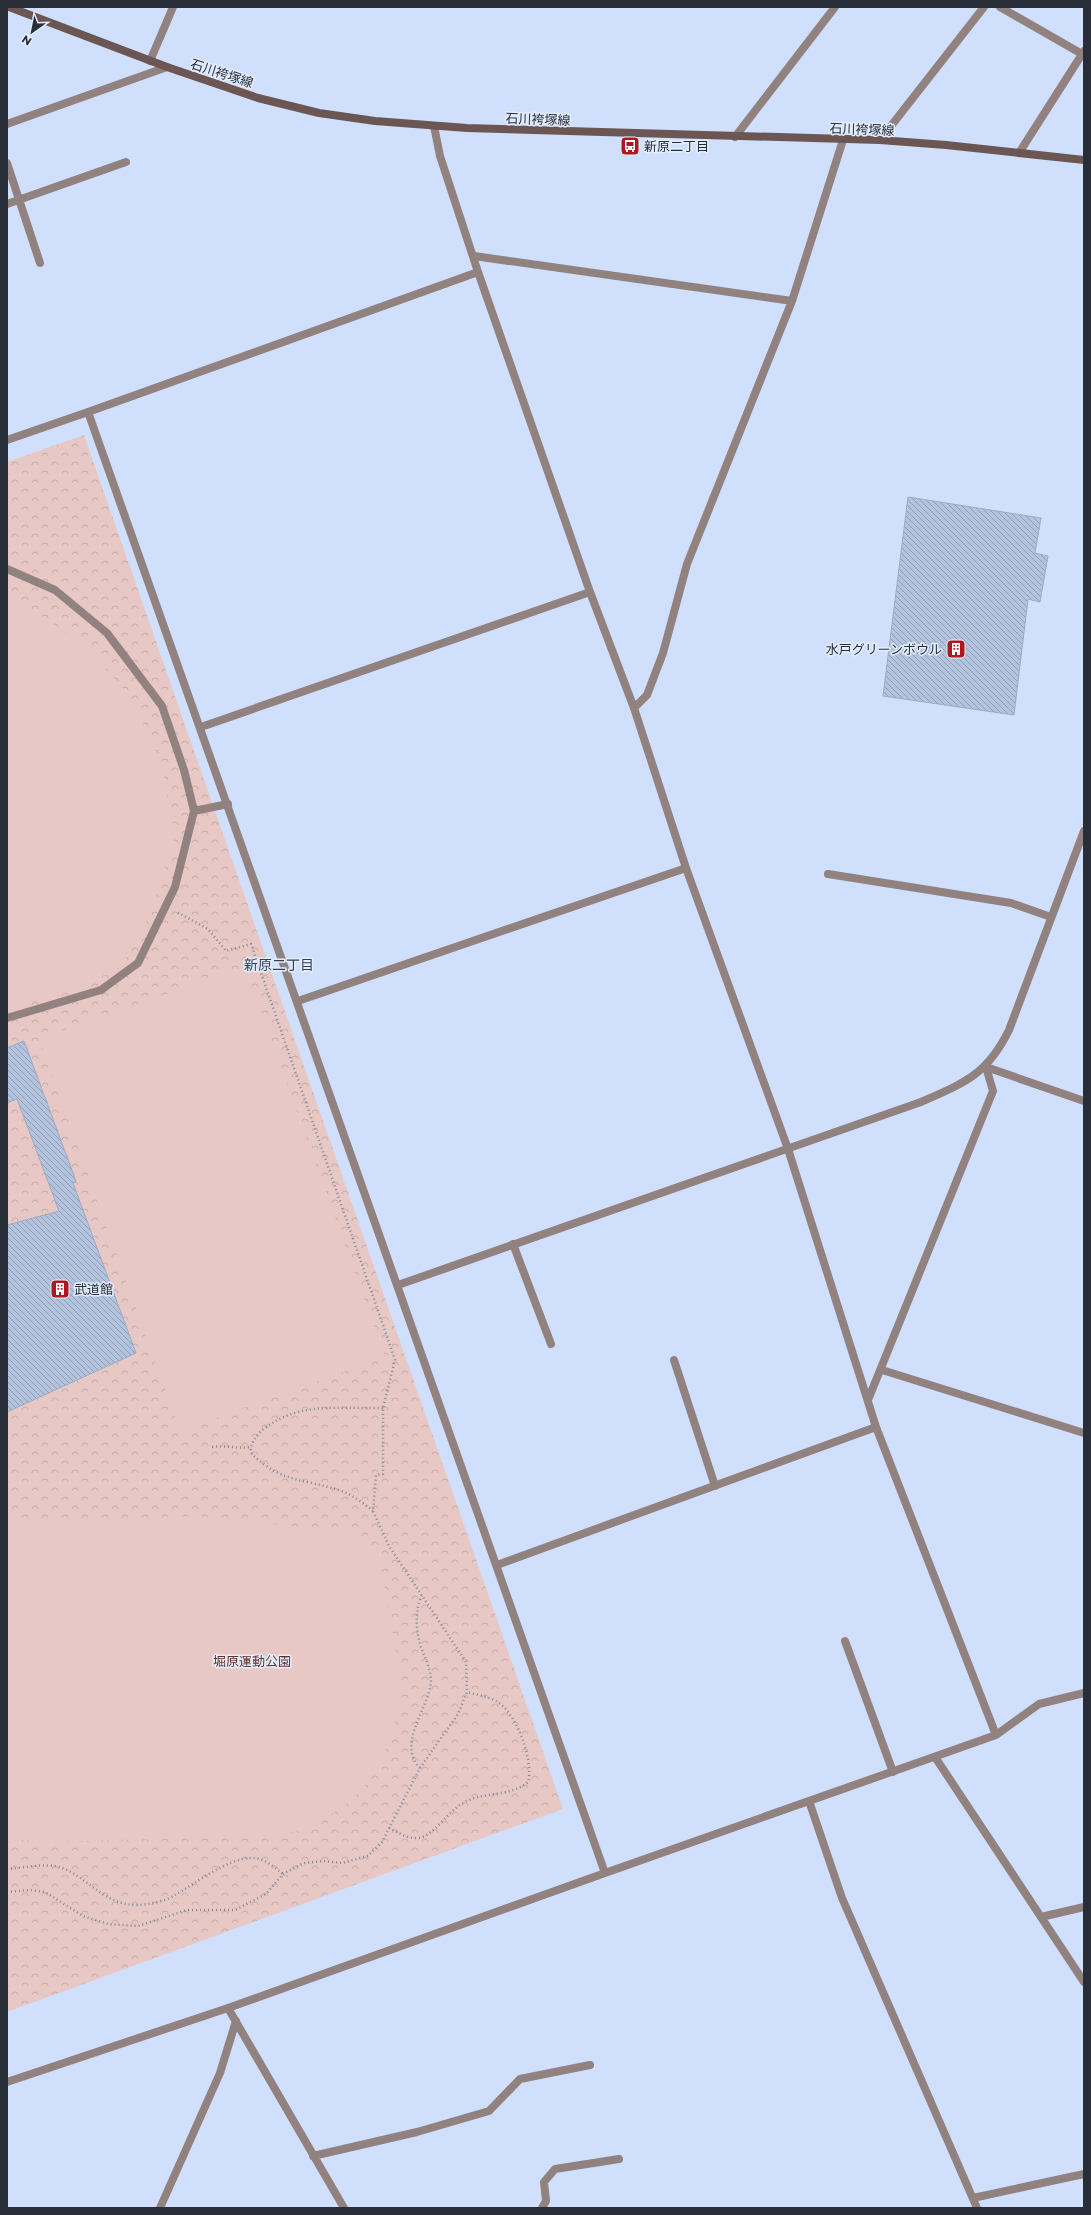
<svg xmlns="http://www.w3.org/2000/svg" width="1091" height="2215" font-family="Montserrat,'Noto Sans JP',sans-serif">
<defs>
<pattern id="park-crowns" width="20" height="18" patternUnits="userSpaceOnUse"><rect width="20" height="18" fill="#e8c8c5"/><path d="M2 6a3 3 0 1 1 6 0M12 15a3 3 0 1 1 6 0" fill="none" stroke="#c7acaa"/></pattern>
<pattern id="building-back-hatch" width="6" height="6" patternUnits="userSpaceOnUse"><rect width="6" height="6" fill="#b3c3de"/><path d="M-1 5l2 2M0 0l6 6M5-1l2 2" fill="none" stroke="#929fb5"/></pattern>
</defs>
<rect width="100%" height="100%" fill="#d0e0fc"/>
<path fill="url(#park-crowns)" d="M 84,435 L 563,1809 L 7,2012 L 7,462 Z"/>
<path fill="#e8c8c5" d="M 7,595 L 16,598 L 86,647 L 131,697 L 161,763 L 175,836 L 150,915 L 122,965 L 78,990 L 7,1007 Z
M 245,966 L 385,1357 L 180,1431 L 39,1039 Z
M 194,1516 L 358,1533 C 363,1538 370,1544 374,1551 C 382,1562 386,1598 389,1613 C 395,1640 399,1667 399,1694 C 399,1709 395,1725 390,1739 C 371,1793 334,1822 279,1836 L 41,1842 L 7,1838 L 7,1523 Z"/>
<path fill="url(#building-back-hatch)" stroke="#9babc6" d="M 908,497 L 1041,518 L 1035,553 L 1048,556 L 1040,602 L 1028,599 L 1014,715 L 883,696 Z
M 24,1041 L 76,1181 L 73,1183 L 136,1353 L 7,1412 L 7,1225 L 59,1211 L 17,1099 L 7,1103 L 7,1048 Z"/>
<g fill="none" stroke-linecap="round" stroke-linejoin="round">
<path stroke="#7c879a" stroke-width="2.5" stroke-dasharray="1 3" stroke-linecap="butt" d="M 212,1447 C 226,1445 237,1449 251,1447
M 373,1511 C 364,1504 354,1496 344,1492 C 307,1478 283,1485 251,1453 C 250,1443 257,1434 265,1428 C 301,1401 341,1409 383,1408
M 420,1768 C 396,1744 429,1708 431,1682 C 431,1670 426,1660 422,1650 C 416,1635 414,1609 422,1596
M 389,1828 C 397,1832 408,1839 418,1838 C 433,1837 448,1811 463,1803 C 484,1791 511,1797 528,1782 C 534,1762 517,1715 499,1703 C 491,1697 477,1695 467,1692
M 7,1869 C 24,1868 46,1862 62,1868 C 89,1878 106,1907 140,1905 C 151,1904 166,1901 175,1895 C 195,1884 230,1856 254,1858 C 266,1859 275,1868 283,1874
M 7,1892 L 30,1890 L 45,1892 L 83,1916 L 108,1924 L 138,1926 L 187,1910 L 235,1910 L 266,1894 L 283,1874 L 304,1863 L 324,1861 L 342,1863 L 368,1856 L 382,1842 L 420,1768 L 458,1714 L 467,1692 L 466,1662 L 389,1546 L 373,1511 L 376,1475 L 383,1474 L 383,1408 L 395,1360 L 251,944 L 226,951 L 208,929 L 177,912"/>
<path stroke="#918280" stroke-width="8" d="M 7,163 L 40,263
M 7,204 L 126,162
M 7,569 L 55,590 L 107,633 L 162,706 L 184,770 L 194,811 L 175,887 L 138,963 L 101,990 L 7,1018
M 194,811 L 228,804
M 513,1244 L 551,1344
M 674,1360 L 715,1486
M 845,1641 L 893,1772
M 935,1757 L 1084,1982
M 1041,1917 L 1084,1907"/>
<path stroke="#918280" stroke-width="8" d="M 1000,7 L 1082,54
M 150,61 L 173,7
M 7,124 L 167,67
M 434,126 L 440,156 L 478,272 L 590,592 L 634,708 L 686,868 L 788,1149 L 876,1427 L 996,1735
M 735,137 L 835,7
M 880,140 L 984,7
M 1019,153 L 1084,51
M 474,256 L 792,301
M 478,272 L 88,412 L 605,1873
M 634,708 L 647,695 L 663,653 L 687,564 L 792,301 L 843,140
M 201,727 L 590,592
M 828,874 L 1011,903 L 1051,917
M 298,1001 L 686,868
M 882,1370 L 1084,1433
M 868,1400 L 993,1091 L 986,1067
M 497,1565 L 876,1427
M 809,1801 L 842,1898 L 977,2208
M 228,2008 L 344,2208
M 7,2082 L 228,2008 L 605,1873 L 996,1735 L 1039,1704 L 1084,1693
M 313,2156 L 417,2132 L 489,2111 L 520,2079 L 590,2065
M 973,2198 L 1084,2174
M 160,2208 L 220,2073 L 236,2021
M 542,2208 L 546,2201 L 544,2182 L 555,2169 L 619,2159"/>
<path stroke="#918280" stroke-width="8" d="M 7,440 L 88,412
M 986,1067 L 1084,1101
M 398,1285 L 921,1102 C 964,1083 987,1075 1009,1030 L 1084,831"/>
<path stroke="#6c5654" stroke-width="8" d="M 9,7 L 167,67 L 258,98 L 319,113 L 375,121 L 467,128 L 880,140 L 946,145 L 1084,160"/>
</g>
<defs>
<g id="bus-square" transform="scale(1)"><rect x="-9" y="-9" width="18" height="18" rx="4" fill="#ab181e" stroke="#e3edfe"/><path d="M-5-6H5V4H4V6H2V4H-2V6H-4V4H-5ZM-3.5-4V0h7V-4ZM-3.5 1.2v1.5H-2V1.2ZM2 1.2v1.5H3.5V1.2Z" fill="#fff"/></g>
<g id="building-square" transform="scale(1)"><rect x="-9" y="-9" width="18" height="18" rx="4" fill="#ab181e" stroke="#e3edfe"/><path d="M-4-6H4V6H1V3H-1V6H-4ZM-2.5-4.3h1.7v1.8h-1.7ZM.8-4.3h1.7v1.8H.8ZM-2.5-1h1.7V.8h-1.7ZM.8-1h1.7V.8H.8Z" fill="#fff"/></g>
</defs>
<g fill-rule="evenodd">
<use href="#bus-square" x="630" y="146"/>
<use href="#building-square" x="956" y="649"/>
<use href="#building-square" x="60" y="1289"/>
</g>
<g text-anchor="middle" stroke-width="3" stroke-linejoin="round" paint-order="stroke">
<g font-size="13" fill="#282e38" stroke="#e3edfe">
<text transform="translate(222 73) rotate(18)" y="5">石川袴塚線</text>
<text transform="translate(538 119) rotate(2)" y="5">石川袴塚線</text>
<text transform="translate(862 129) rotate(2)" y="5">石川袴塚線</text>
</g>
<g font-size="13" fill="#282e38" stroke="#e3edfe" text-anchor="start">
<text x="644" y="151">新原二丁目</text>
<text x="942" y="654" text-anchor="end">水戸グリーンボウル</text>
<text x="74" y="1294">武道館</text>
</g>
<g font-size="13" fill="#64322e" stroke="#e3edfe">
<text x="252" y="1666">堀原運動公園</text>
</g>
<g font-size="14" fill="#323f56" stroke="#e3edfe">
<text x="279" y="970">新原二丁目</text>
</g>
</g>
<rect width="1091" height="2215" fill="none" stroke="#282e38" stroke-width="16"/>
<g transform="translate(32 32) rotate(213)" stroke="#e3edfe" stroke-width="3" paint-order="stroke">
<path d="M0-3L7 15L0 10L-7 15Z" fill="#282e38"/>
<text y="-6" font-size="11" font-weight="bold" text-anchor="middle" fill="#282e38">N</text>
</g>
</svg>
